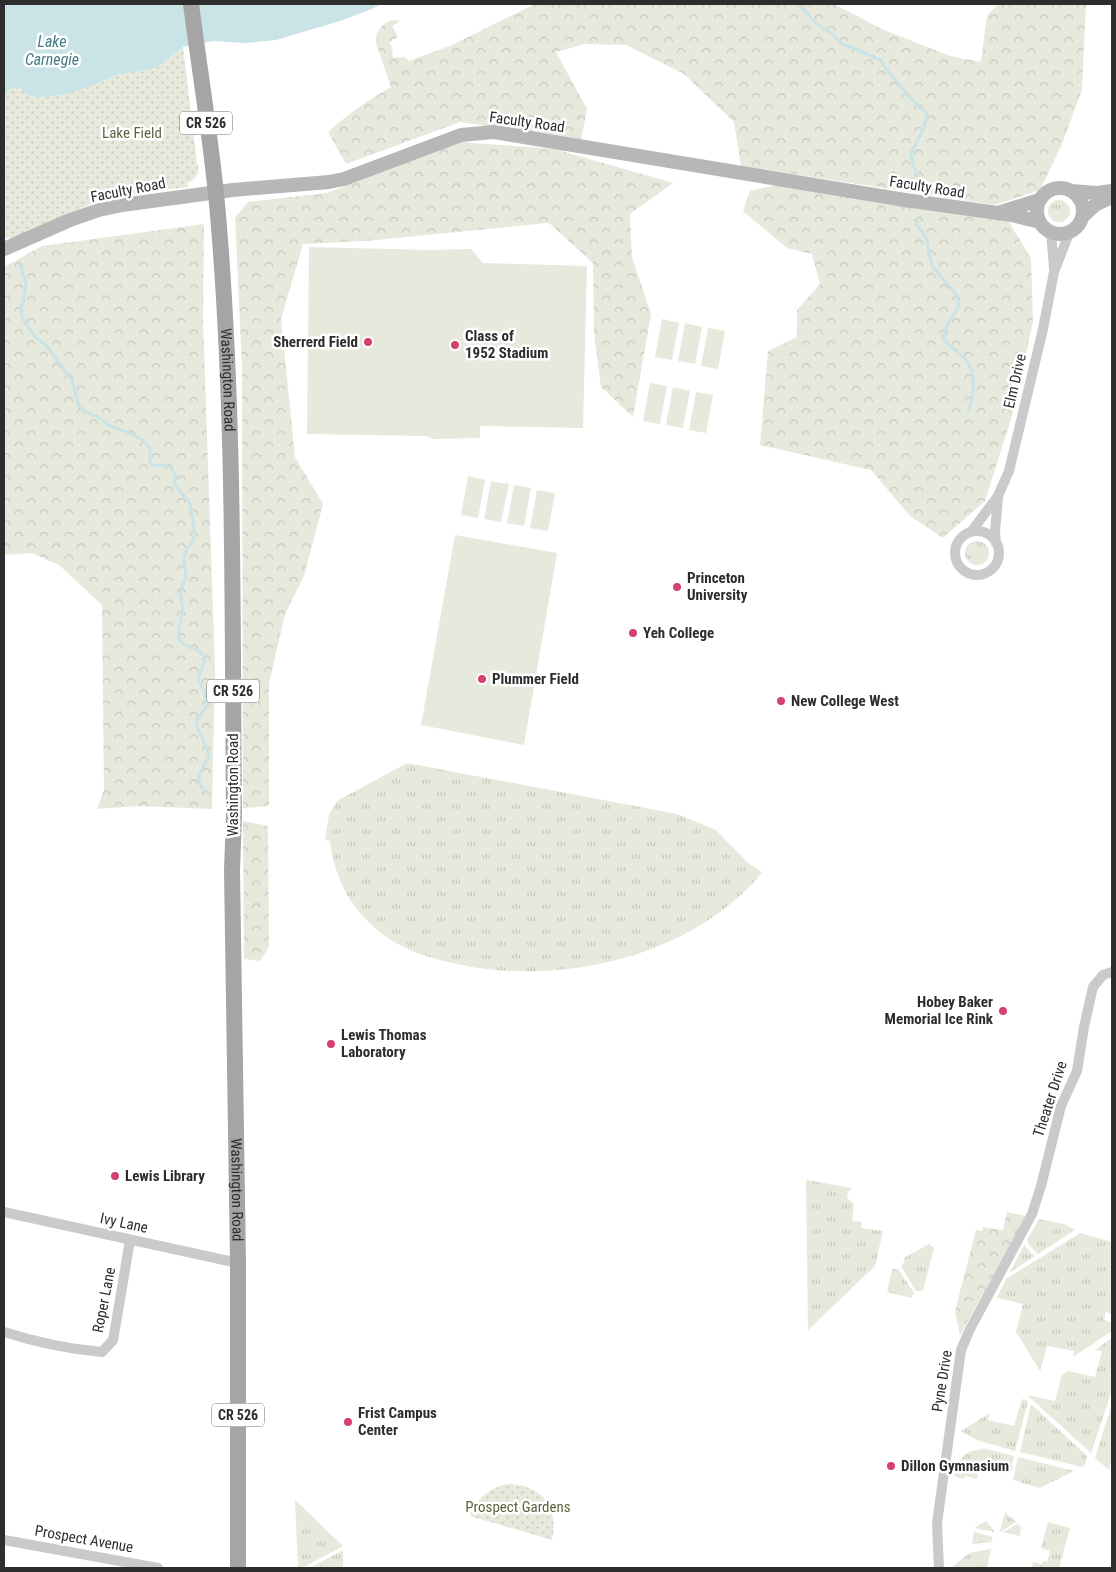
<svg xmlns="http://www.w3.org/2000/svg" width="1116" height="1572" font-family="'Roboto Condensed',sans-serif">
<defs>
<pattern id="grass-tufts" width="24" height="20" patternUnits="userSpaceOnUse" patternTransform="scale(1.25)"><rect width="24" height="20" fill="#e6e9dc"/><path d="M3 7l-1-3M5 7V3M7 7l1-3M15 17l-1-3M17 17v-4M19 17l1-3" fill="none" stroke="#c6c8bd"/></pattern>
<pattern id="forest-crowns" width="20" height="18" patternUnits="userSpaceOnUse" patternTransform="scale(1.25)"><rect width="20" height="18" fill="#e6e9dc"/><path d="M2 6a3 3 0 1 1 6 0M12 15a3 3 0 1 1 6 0" fill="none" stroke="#c6c8bd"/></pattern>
<pattern id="park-dots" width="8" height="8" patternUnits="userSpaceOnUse" patternTransform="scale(1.25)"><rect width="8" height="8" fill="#e6e9dc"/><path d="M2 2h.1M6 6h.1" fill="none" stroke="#c6c8bd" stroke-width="1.8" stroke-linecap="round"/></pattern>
</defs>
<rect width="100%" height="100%" fill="#fff"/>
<path fill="url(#grass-tufts)" d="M1048 211a11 11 0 1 1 22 0a11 11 0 1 1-22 0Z
M965 553a12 12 0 1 1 24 0a12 12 0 1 1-24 0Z
M 407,763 L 677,814 L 716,830 L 749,864 L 762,872 C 752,886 738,898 724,909 C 649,967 535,985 444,961 C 423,956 402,948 385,936 C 352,911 335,881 330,841 L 325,840 L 329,815 L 337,801 Z
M 806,1180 L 853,1188 L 848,1192 L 847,1198 L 854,1204 L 852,1221 L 862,1222 L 861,1228 L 883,1231 L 875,1266 L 808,1330 Z
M 1039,1219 L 1064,1224 L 1075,1230 L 1038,1254 L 1030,1246 L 1027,1240 Z
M 1080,1233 L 1112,1242 L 1112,1311 L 1111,1314 L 1106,1311 L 1104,1320 L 1112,1323 L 1112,1331 L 1073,1357 L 1074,1351 L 1047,1346 L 1040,1371 L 1016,1332 L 1023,1304 L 997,1298 L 1006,1279 Z
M 929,1244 L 934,1248 L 923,1291 L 916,1291 L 901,1266 L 904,1262 L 904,1258 Z
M 1024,1245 L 1031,1253 L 1035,1256 L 1010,1272 Z
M 892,1269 L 898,1269 L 914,1293 L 911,1298 L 887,1292 Z
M 1112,1338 L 1112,1390 L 1091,1453 L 1027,1395 L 1055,1401 L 1062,1375 L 1068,1371 L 1095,1377 L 1102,1351 L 1095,1350 Z
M 1022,1399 L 1028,1401 L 1015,1451 L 977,1440 L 961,1431 L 990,1413 L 988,1420 L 1014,1426 Z
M 1031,1404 L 1087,1456 L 1085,1465 L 1082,1467 L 1020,1452 Z
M 1112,1404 L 1112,1457 L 1109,1470 L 1095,1458 Z
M 986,1449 L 1014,1456 L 1011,1471 L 1007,1474 L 979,1466 L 977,1479 L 965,1476 L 964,1479 L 954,1476 C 959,1457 965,1450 986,1449 Z
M 1018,1457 L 1074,1471 L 1040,1488 L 1013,1480 Z
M 295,1500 L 343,1546 L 302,1568 L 298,1568 Z
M 1005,1512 L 1016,1522 L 1000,1532 Z
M 986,1521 L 995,1532 L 974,1528 Z
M 1048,1522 L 1070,1528 L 1059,1568 L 1032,1568 L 1033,1562 L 1042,1564 L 1043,1561 L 1047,1562 L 1050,1551 L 1041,1548 Z
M 1018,1524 L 1021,1527 L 1020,1536 L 1003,1532 Z
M 974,1532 L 993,1537 L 991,1542 L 972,1544 Z
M 991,1549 L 987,1568 L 951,1568 L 969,1553 Z
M 343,1550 L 343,1568 L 310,1568 Z"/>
<path fill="url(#forest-crowns)" d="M 535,4 L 834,4 L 884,30 L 950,56 L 981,62 L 987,16 L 998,4 L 1086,4 L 1082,90 L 1062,144 L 1040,190 L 995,205 L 741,166 L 734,122 L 684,74 L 626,45 L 585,44 L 556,52 L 587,109 L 581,140 L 460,122 L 346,164 L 328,132 C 348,114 368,100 391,87 L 376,43 C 375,30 385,19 398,20 L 399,22 L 392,26 L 398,37 L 389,42 L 392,47 L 393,58 L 405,57 L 409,61 L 452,45 Z
M 460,142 L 554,149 L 673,183 L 630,214 L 632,257 L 651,314 L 633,417 L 601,387 L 594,334 L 593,263 L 549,223 L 366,241 L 303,244 L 281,319 L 295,457 L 323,504 L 304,576 L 285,614 L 269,684 L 269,806 L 243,808 L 242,365 L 235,218 L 248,202 L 327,193 Z
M 781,184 L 996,217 L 1009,222 L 1031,258 L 1033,322 L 1012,416 L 985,501 L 943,538 L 910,516 L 871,470 L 760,445 L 768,351 L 797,337 L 797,310 L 820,284 L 812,254 L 787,248 L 743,211 L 750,191 Z
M 204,224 L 203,320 L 215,668 L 212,809 L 137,806 L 97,809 L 104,790 L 102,605 L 59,565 L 31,553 L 4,555 L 4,267 L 42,246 Z
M 243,821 L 268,826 L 269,947 L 260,961 L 244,959 Z
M 1007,1212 L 1026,1216 L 960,1335 L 955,1311 L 976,1230 L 982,1231 L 983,1227 L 1003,1230 Z"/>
<path fill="url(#park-dots)" d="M 183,47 L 197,163 C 201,172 196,180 187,183 L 188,187 L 118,196 L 98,201 L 13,238 L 4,237 L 4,100 L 8,90 L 16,87 L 39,98 L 67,94 L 92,86 L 116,75 L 156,68 Z
M 509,1484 C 543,1486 559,1507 552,1540 L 470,1516 C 478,1497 489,1488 509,1484 Z"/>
<path fill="#e6e9dc" d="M 309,247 L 430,250 L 471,249 L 483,263 L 587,266 L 583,428 L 480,426 L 480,438 L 434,439 L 426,436 L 307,434 Z
M 662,319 L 679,323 L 672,360 L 655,357 Z
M 685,323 L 702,327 L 695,364 L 678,361 Z
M 708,328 L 725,331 L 718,369 L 701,366 Z
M 650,383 L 667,386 L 660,424 L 643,421 Z
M 673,387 L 690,391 L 683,428 L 666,425 Z
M 696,392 L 713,395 L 706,433 L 689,430 Z
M 468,476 L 485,480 L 478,518 L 461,515 Z
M 491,481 L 509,484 L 501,522 L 484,519 Z
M 514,485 L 531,488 L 524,526 L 507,523 Z
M 537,490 L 555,493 L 548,531 L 530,528 Z
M 455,535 L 557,553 L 524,745 L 421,725 Z"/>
<path fill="#cae3e7" d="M 4,4 L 381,4 L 372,9 L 340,21 L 276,40 L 245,43 L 213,41 L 183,47 L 156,68 L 116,75 L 92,86 L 67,94 L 39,98 L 26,94 L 21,89 L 16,87 L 8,90 L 4,100 Z"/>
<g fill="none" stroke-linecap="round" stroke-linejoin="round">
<path stroke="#cae3e7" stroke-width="3" d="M 798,4 L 817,24 L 832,34 L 841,43 L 881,60 L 884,66 L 910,98 L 928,115 L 921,134 L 911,153 L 913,165 L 921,183 L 920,189
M 917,219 L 917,225 L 926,237 L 932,266 L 956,294 L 959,306 L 947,325 L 943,339 C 950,347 959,352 966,360 C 978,373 973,396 969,411
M 20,265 L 26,282 L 25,295 L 21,309 L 22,318 L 36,338 L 46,345 L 72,381 L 79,406 L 85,412 L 98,417 L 110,426 L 134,435 L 143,440 L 150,449 L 150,461 L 152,465 C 165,466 169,462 176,477 L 174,483 L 190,504 L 195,534 L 193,540 L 187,549 L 184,557 L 186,576 L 180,593 L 183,609 L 178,635 L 182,643 L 200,652 L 205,660 L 199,675 L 199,682 L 205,691 L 207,706 L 196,721 L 197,726 L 209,754 C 205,770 191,775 204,790"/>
<path stroke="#cacaca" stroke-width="10" d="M 1051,232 L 1054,268
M955 553a22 22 0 1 1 44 0a22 22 0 1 1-44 0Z
M 971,532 L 998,496 L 1009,471 L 1043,329 L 1054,272 L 1070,231
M 996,543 L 995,532 L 998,497
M 4,1212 L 238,1263
M 4,1332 C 35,1342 69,1349 102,1352 L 113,1340 L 114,1335 L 130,1240
M 4,1540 L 158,1568
M 939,1568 L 937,1523 L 961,1350 L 970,1329 L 1032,1214 L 1041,1186 L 1061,1106 L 1077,1071 L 1084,1027 L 1093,987 L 1103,975 L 1112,972"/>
<path stroke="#b7b7b7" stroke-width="14" d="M1037 211a23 23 0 1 1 46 0a23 23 0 1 1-46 0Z
M 1072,191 L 1097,193 L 1112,191
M 1001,212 L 1039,200
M 1082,217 L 1095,205 L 1112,197
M 4,249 L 70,220 L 99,210 L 122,205 L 233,190 L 329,182 L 344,179 L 461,135 L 494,132 L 905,200 L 1012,215 L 1040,222"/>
<path stroke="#a5a5a5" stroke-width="16" id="s1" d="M 191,4 C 200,74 212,144 218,215 C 235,414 232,616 234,816 L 232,870 L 238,1263 L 238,1568"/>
</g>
<g fill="#d3416e" stroke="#fff" stroke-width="2">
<circle cx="368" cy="342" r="5"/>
<circle cx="455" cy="345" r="5"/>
<circle cx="677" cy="587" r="5"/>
<circle cx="633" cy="633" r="5"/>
<circle cx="482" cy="679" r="5"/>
<circle cx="781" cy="701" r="5"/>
<circle cx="1003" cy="1011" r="5"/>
<circle cx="331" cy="1044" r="5"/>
<circle cx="115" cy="1176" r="5"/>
<circle cx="348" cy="1422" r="5"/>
<circle cx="891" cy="1466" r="5"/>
</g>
<g text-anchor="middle" stroke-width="5" stroke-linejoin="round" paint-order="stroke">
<g fill="#fff" stroke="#6c6c6c" stroke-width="1">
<rect x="180" y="111.5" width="52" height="23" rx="4"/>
<rect x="207" y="679.5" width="52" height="23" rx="4"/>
<rect x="212" y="1403.5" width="52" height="23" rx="4"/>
</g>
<g font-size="14" font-weight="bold" fill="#2d2d2d">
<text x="206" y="128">CR 526</text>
<text x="233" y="696">CR 526</text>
<text x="238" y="1420">CR 526</text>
</g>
<g font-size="15" fill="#2d2d2d" stroke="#fff">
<text transform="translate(527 122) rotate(8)" y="5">Faculty Road</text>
<text transform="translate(927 187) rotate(9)" y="5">Faculty Road</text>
<text transform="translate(128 190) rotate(-11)" y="5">Faculty Road</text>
<text dy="5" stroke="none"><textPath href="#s1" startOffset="378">Washington Road</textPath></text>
<text transform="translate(1015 381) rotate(-77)" y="5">Elm Drive</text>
<text transform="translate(233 785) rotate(-90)" y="5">Washington Road</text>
<text transform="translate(1050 1099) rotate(-72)" y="5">Theater Drive</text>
<text dy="5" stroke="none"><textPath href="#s1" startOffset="1188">Washington Road</textPath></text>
<text transform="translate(124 1223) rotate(12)" y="5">Ivy Lane</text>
<text transform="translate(104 1300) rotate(-79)" y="5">Roper Lane</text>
<text transform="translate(942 1381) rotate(-81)" y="5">Pyne Drive</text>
<text transform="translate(84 1539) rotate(10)" y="5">Prospect Avenue</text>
</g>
<g font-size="15" fill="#59643f" stroke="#fff">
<text x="132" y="138">Lake Field</text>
<text x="518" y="1512">Prospect Gardens</text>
</g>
<g font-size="15" font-weight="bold" fill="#2d2d2d" stroke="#fff" text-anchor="start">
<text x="465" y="341">Class of<tspan x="465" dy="17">1952 Stadium</tspan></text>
<text x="358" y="347" text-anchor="end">Sherrerd Field</text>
<text x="687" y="583">Princeton<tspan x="687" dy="17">University</tspan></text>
<text x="643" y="638">Yeh College</text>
<text x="492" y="684">Plummer Field</text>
<text x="791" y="706">New College West</text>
<text x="993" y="1007" text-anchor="end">Hobey Baker<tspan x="993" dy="17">Memorial Ice Rink</tspan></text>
<text x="341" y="1040">Lewis Thomas<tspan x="341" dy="17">Laboratory</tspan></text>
<text x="125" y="1181">Lewis Library</text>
<text x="358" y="1418">Frist Campus<tspan x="358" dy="17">Center</tspan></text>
<text x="901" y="1471">Dillon Gymnasium</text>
</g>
<g font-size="16" font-style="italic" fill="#447c86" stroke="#fff">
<text x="52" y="47">Lake<tspan x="52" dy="18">Carnegie</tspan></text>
</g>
</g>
<rect width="1116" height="1572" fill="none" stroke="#2d2d2d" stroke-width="10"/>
</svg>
